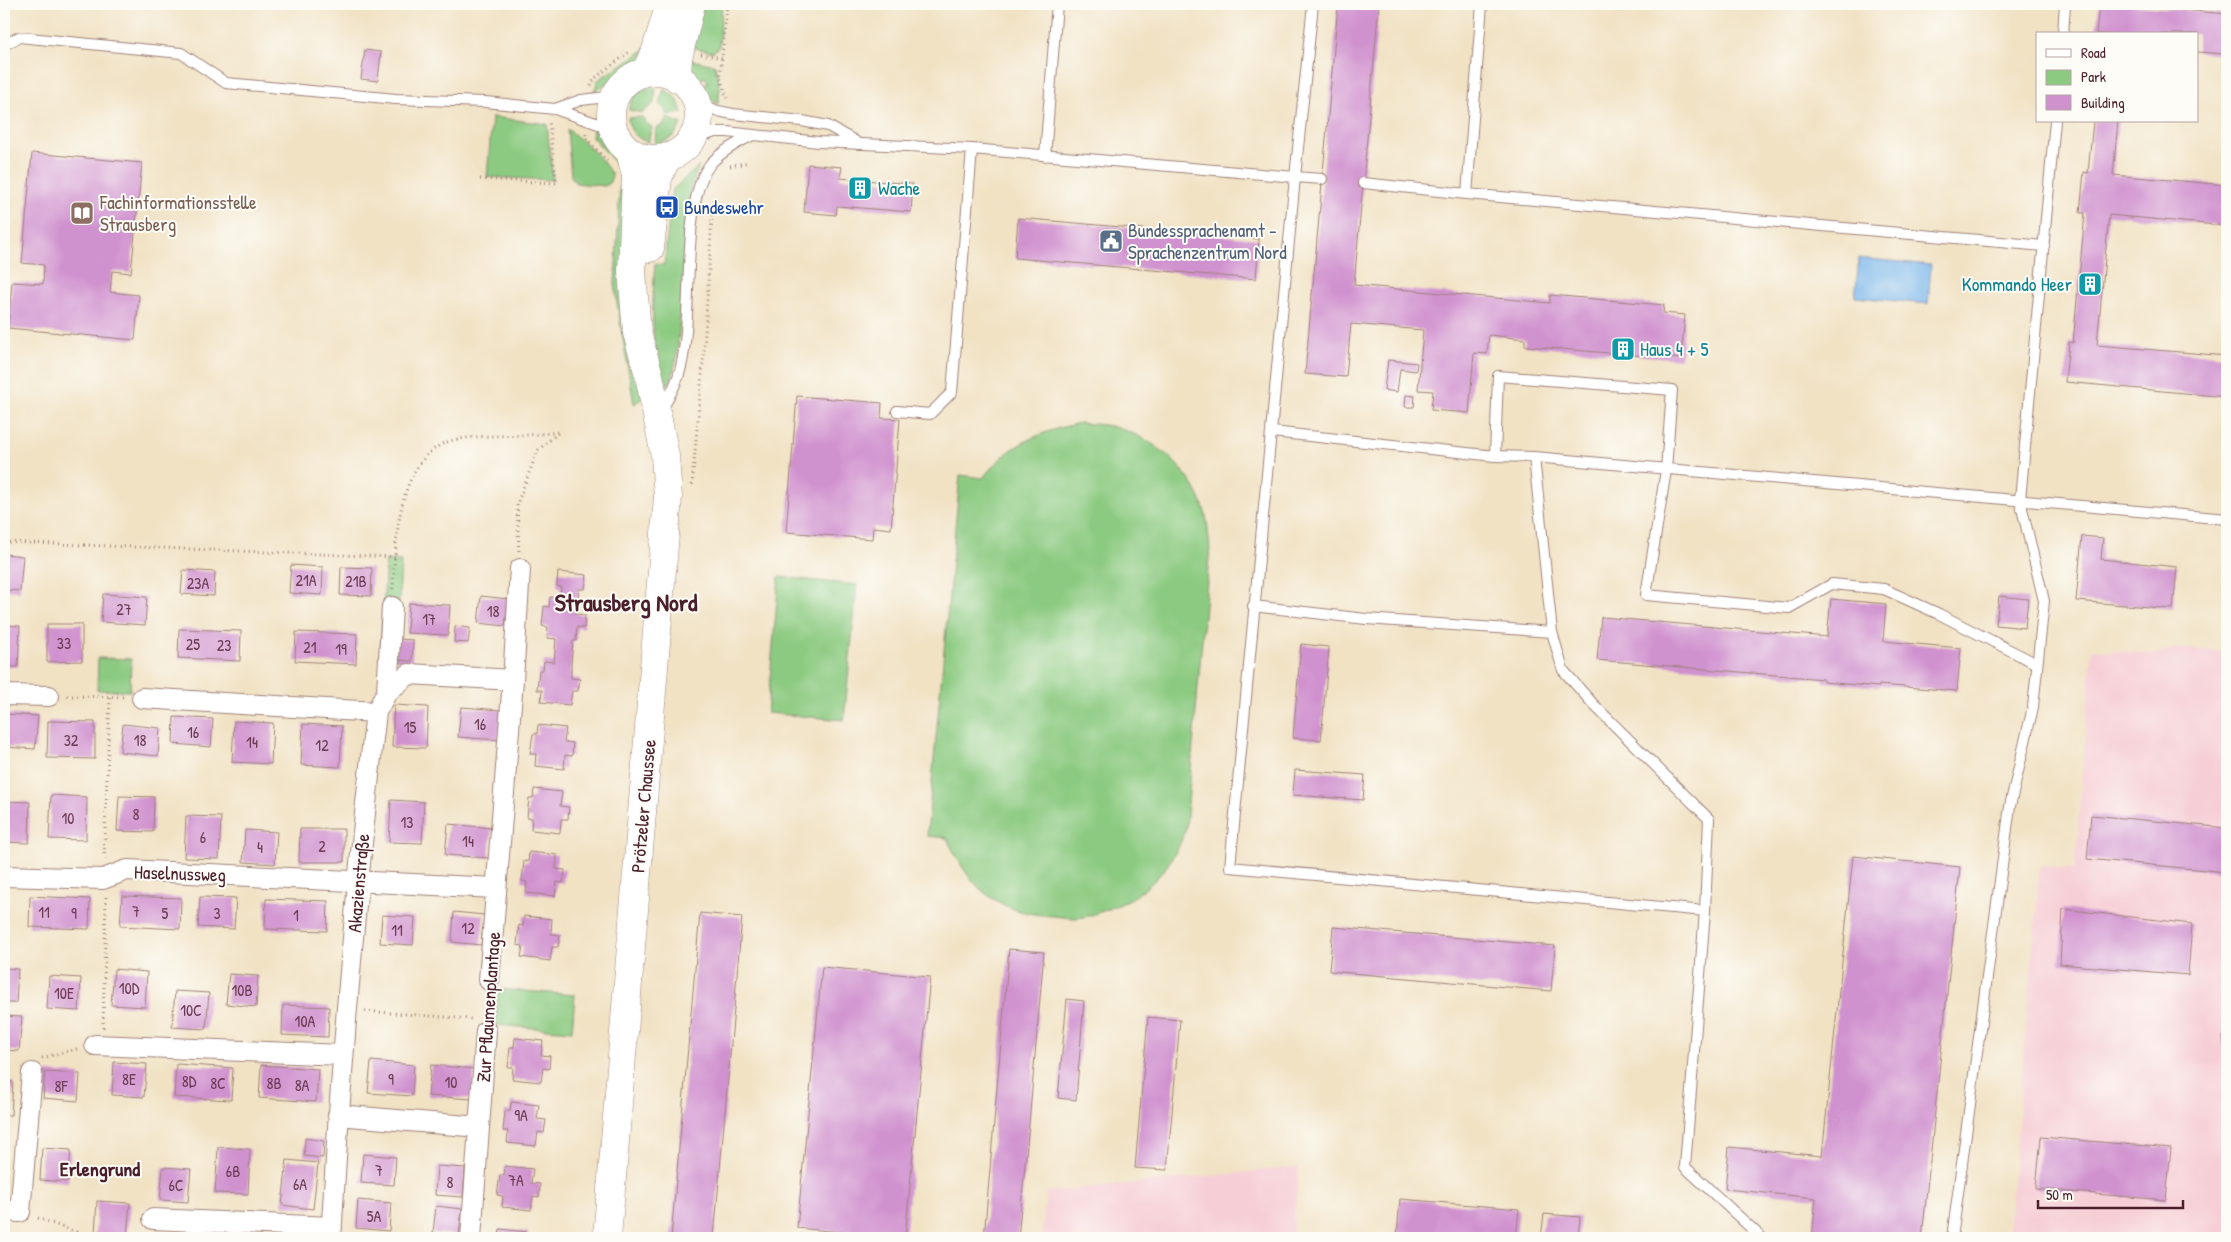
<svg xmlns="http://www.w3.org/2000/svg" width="2231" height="1242" font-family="'Patrick Hand',sans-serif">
<rect width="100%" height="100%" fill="#fdfcf7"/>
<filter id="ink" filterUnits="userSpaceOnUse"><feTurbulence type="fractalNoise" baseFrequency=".02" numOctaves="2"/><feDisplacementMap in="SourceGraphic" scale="10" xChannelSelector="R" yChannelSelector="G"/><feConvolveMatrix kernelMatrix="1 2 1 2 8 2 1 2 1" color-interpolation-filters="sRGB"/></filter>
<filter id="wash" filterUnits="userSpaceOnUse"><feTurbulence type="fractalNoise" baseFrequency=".0096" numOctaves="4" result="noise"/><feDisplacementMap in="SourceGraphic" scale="20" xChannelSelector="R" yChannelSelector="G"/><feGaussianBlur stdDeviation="1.12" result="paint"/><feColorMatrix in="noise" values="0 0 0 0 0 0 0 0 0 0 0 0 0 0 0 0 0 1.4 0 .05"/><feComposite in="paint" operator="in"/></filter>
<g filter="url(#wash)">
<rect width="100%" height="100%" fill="#f1e2c4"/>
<path fill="#f6cfd6" d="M 2175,648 L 2227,652 L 2227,1238 L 2008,1238 L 2040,866 L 2075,869 L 2092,649 L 2155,654 Z
M 1299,1167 L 1292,1238 L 1042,1238 L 1046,1192 Z"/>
<path fill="#8cca81" stroke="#6b7456" d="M 696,4 L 722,4 L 719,47 L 713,52 L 686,46 Z
M 646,49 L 640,62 L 594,92 L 598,80 Z
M 687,59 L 715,65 L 720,89 L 718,104 L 708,98 L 700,88 L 708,82 L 705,77 L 696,83 L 690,72 Z
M 656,87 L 654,103 L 642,113 L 629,110 C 630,96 642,87 656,87 Z
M 664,89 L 677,98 L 682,113 L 668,115 L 664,108 L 659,104 Z
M 492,117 L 547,124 L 553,180 L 487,177 Z
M 642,117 L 646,123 L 652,127 L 648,142 C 637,139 628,130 628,118 Z
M 666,118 L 681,123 C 678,136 667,142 655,143 L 656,129 L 663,125 Z
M 593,128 L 606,136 L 628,173 L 621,172 L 608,154 L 592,137 Z
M 567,129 C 585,142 600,155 612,175 L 610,182 L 605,186 L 576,183 L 571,176 Z
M 699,166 L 691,186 L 677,356 L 672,377 L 664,390 C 661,376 657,362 655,347 C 651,320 653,291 655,264 L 664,265 L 672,190 Z
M 620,185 L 630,186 L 644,397 L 634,404 L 617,303 L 615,284 Z
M 1080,423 C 1090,424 1100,424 1110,426 C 1152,435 1193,470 1205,512 C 1208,522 1208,534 1210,546 L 1186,828 C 1173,869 1143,898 1103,911 C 1095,914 1086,917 1077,918 C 1069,918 1062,917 1054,916 C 1032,915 1011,911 992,898 C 971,885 957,860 947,838 L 927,836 L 960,475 L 983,478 C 1009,444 1039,432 1080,423 Z
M 386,560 L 401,561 L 396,660 L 380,659 Z
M 779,577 L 857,585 L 844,720 L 767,713 Z
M 98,658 L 131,659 L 130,691 L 97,690 Z
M 498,989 L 575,995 L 572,1031 L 495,1025 Z"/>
<path fill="#78b6eb" stroke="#616a8b" d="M 1859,258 L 1931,265 L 1928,304 L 1855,297 Z"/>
<g id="blocks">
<path fill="#d092cf" d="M 1338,4 L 1379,4 L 1354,285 L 1550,303 L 1550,295 L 1664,305 L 1663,313 L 1685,315 L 1681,359 L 1525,346 L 1525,339 L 1489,335 L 1487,354 L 1474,353 L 1469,413 L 1431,410 L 1433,391 L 1418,390 L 1423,330 L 1351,324 L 1346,377 L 1305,374 Z
M 2099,4 L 2128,4 L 2128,5 L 2227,14 L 2227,54 L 2197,52 L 2197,34 L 2096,34 Z
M 365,50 L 381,52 L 378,81 L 361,79 Z
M 2093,121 L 2118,121 L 2113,175 L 2227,185 L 2227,226 L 2109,215 L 2097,345 L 2227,356 L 2227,397 L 2065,382 L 2069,342 L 2073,343 L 2085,213 L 2080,213 L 2084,172 L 2088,173 Z
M 32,153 L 142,163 L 131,273 L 112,271 L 110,292 L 139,295 L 135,340 L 8,328 L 12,282 L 43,284 L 44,265 L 22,263 Z
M 808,164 L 842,167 L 840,178 L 913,184 L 911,212 L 837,206 L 836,215 L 804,212 Z
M 1018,218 L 1259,239 L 1256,279 L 1015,258 Z
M 1388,360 L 1417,363 L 1416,371 L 1400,369 L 1397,392 L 1384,390 Z
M 1406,395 L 1415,396 L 1414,407 L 1405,407 Z
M 797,396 L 882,403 L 881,418 L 900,419 L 891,529 L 873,527 L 872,539 L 786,532 Z
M 2082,536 L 2103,538 L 2101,559 L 2177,567 L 2173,609 L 2076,601 Z
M 4,554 L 23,556 L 20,591 L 4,590 Z
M 291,565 L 323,567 L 322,595 L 289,593 Z
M 341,567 L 372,568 L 371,596 L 340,595 Z
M 183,570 L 215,572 L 214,596 L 181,594 Z
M 558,572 L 587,575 L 585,589 L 579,589 L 576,614 L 585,615 L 584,628 L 577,627 L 576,641 L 573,641 L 571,663 L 571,678 L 580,679 L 578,691 L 572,691 L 570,705 L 541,702 L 542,690 L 537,690 L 539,670 L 543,670 L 544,661 L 554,662 L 556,639 L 547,638 L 548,627 L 542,626 L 544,606 L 549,607 L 550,597 L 560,598 L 561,587 L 557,586 Z
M 103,594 L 147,597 L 145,625 L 101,622 Z
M 481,596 L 508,599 L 505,626 L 478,623 Z
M 1999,596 L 2028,599 L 2025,628 L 1996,625 Z
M 1831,599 L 1886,604 L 1883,641 L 1961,648 L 1957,691 L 1879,685 L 1879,687 L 1823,682 L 1823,679 L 1597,660 L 1601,617 L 1827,637 Z
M 409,603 L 450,605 L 448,635 L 407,633 Z
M 47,624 L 82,624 L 82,661 L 47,662 Z
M 4,625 L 20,626 L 18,667 L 4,667 Z
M 455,626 L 470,628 L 468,643 L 454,642 Z
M 179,629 L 241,631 L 240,661 L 178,658 Z
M 296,632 L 357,634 L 356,664 L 295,661 Z
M 397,639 L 413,640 L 412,661 L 396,660 Z
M 1301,644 L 1329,647 L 1321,740 L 1293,738 Z
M 394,705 L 428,707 L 426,748 L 392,747 Z
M 461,707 L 501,710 L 499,740 L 458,737 Z
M 4,714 L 38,716 L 35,749 L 4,747 Z
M 174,717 L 213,719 L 211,747 L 173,744 Z
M 48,721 L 95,722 L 95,759 L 47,758 Z
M 234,721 L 273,723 L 271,764 L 232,762 Z
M 123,724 L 160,728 L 158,756 L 120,752 Z
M 303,724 L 342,726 L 340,767 L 301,765 Z
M 538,725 L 566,728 L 564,742 L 573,743 L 572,756 L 565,755 L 564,769 L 535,766 L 536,754 L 530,754 L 533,734 L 537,734 Z
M 1295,770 L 1365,775 L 1363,800 L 1293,795 Z
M 534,789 L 562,792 L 560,806 L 569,807 L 568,819 L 561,819 L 560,833 L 531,830 L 532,818 L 527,818 L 529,798 L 533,798 Z
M 51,795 L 87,797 L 86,840 L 49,839 Z
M 119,796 L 154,797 L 153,832 L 117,831 Z
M 391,800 L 424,802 L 422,843 L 389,842 Z
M 4,801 L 30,802 L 29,843 L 4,842 Z
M 2091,815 L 2227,828 L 2227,872 L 2087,859 Z
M 186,816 L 221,817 L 219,859 L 184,858 Z
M 448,824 L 492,828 L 489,858 L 445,855 Z
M 300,829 L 344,829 L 344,862 L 299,862 Z
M 245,830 L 277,832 L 275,864 L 243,862 Z
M 529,852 L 557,855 L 556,869 L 565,870 L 563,883 L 557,882 L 555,896 L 526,893 L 527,882 L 522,881 L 524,861 L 528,862 Z
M 1853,856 L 1960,867 L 1922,1238 L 1812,1238 L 1816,1198 L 1725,1189 L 1729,1147 L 1822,1156 Z
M 4,893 L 8,893 L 6,920 L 4,920 Z
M 30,896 L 90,899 L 89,929 L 29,927 Z
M 122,896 L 181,898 L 180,929 L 120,926 Z
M 200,897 L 236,898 L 234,929 L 198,927 Z
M 266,899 L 328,901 L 327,931 L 265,929 Z
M 2063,909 L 2192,924 L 2188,975 L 2060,964 Z
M 454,912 L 484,915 L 481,945 L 452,942 Z
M 700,913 L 742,917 L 714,1238 L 671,1238 Z
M 382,915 L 415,917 L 413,945 L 380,943 Z
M 524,916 L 552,919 L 551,934 L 560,935 L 558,947 L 552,947 L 550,961 L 521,957 L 523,946 L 517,945 L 519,925 L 523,926 Z
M 1333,927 L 1555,946 L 1551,991 L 1329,971 Z
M 1009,949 L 1044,952 L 1029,1124 L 1018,1238 L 984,1238 Z
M 822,967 L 930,977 L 905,1238 L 797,1228 Z
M 4,968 L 18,969 L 16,1003 L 4,1003 Z
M 114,969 L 147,972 L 145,1007 L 111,1005 Z
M 229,974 L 258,976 L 256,1007 L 226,1004 Z
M 49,976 L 81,978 L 79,1011 L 47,1009 Z
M 175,991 L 209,993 L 206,1029 L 172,1027 Z
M 1067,999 L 1084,1001 L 1076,1100 L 1058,1098 Z
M 283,1005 L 329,1007 L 328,1037 L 282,1035 Z
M 4,1016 L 22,1017 L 19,1051 L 4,1050 Z
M 1148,1017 L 1180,1020 L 1167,1170 L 1135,1168 Z
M 2223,1036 L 2227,1036 L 2227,1064 L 2226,1064 Z
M 515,1038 L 543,1041 L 541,1055 L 550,1056 L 549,1069 L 543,1068 L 541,1082 L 512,1079 L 513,1067 L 508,1067 L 510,1047 L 514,1047 Z
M 371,1061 L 414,1065 L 412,1096 L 368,1093 Z
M 114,1062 L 147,1064 L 144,1097 L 112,1095 Z
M 176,1064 L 233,1068 L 231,1100 L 174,1097 Z
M 261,1065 L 318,1069 L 316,1102 L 259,1098 Z
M 431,1065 L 475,1069 L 472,1099 L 428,1096 Z
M 45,1072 L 80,1074 L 78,1101 L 43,1098 Z
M 4,1081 L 13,1082 L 11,1115 L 4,1115 Z
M 511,1102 L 539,1105 L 537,1119 L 546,1120 L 544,1133 L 538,1132 L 536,1146 L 507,1143 L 508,1131 L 503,1131 L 505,1111 L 510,1111 Z
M 2041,1137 L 2171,1148 L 2166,1200 L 2036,1189 Z
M 305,1138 L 324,1141 L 323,1158 L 304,1156 Z
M 218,1147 L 250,1149 L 248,1194 L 215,1193 Z
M 42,1148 L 71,1150 L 68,1182 L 40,1180 Z
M 363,1154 L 396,1157 L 394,1185 L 361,1183 Z
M 287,1160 L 318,1163 L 313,1209 L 282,1205 Z
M 437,1166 L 465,1168 L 463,1197 L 435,1195 Z
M 505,1166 L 533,1169 L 531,1183 L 540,1184 L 539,1197 L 533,1196 L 531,1210 L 502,1207 L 503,1196 L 497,1195 L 500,1175 L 504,1176 Z
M 163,1167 L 191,1169 L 188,1202 L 160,1200 Z
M 1400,1199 L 1519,1209 L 1516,1238 L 1423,1238 L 1397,1236 Z
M 358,1200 L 391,1203 L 389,1231 L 356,1228 Z
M 97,1201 L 130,1203 L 127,1236 L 95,1234 Z
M 436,1206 L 462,1209 L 459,1235 L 433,1233 Z
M 1544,1214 L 1580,1217 L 1578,1238 L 1541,1238 Z
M 500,1229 L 528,1232 L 527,1238 L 499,1238 Z
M 154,1234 L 186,1236 L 186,1238 L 153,1238 Z"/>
</g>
</g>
<g filter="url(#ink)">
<use href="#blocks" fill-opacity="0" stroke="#9e8078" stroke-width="1"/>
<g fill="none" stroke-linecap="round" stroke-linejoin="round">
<g stroke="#9e8078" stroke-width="12">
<path id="service" d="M 1482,4 L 1467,194 L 2044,246
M 2063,34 L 2065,4
M 4,45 L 19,37 L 181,53 L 226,83 L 396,99 L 485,102 L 555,109 L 613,129
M 697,102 L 718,111 L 733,114 L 802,121 L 828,126 L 855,141
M 555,109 L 581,100 L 615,96
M 691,140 L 715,132 L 727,132 L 819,142 L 972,149 L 1295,177 L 1313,4
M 1045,156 L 1057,4
M 1322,179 L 1295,177 L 1230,867 L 1705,911
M 1363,183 L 1467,194
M 661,411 C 668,399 675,387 679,374 C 696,321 678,199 712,162 C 724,150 738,142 753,135
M 897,411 L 930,414 L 952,392 L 972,149
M 1272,432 L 1495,456 L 1534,457 L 2227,519
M 1495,456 L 1498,376 L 1672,390 L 1666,470 L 1646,595 L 1789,608 L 1832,584 L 1884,589 L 1939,614 L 2037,664
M 1534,457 L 1552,632 L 1563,670 L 1593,704 L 1709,819 L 1705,911 L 1685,1167 L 1762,1238
M 1253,606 L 1366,619 L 1552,632
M 1952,1238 L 2010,806 L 2033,707 L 2044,601 L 2020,500 L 2055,121"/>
</g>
<g stroke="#9e8078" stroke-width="22">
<path id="minor" d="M 513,680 L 520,569
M 387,692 L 409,674 L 513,680 L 489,980
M 4,695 L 49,696
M 142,698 L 376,712
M 4,876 L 103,879 L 127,870 L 496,888
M 95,1045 L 343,1055
M 338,1115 L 479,1127
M 4,1211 L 20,1212 L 32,1073
M 153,1219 L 332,1227
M 331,1238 C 341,1062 356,887 376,712 L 387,692 L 392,607
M 471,1238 L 486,1031"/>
</g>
<g stroke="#9e8078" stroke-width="29">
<path id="secondary" d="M611 115a44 44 0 1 1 88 0a44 44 0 1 1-88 0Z
M 645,72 L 655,53 L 670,4
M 677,78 L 678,58 L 691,4
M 650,248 L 658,178 L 667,157
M 607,1238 L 668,497 L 665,456 L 649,375 L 637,333 L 632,271 L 636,175 L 630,152"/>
</g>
<path stroke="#9e8078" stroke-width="3" stroke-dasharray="1 4" stroke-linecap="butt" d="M 727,4 L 720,77 L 727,98
M 701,54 L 722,58
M 591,86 L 594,79 L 629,52
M 586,134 L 585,137 L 607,161
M 730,166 L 749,162
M 480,179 L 556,183 L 549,121
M 692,485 L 704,351 L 713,200
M 4,542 L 396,557
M 519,551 L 517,504 L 538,450 L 558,433
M 393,589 C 396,541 396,449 459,439 C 492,434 526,437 558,432
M 67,696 L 124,697
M 104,859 L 110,697
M 365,1011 L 471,1019
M 491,1013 L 492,997
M 103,1028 L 106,897
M 42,1058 L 77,1049
M 4,1073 L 13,1073
M 38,1218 L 76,1232 L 76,1238"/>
<use href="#service" stroke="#fff" stroke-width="10"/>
<use href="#minor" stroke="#fff" stroke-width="20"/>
<use href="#secondary" stroke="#fff" stroke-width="28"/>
</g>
</g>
<defs>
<g id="building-square" transform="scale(1.25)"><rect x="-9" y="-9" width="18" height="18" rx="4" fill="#0f9aa8" stroke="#fdfcf7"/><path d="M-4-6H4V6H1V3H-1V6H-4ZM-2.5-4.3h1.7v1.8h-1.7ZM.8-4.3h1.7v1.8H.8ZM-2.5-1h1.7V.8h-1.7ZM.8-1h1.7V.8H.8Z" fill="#fff"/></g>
<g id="bus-square" transform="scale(1.25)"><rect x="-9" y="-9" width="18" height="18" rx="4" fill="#1a4fb4" stroke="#fdfcf7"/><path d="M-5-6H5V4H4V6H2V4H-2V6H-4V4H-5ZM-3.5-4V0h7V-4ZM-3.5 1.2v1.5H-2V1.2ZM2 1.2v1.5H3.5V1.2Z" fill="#fff"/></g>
<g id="library-square" transform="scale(1.25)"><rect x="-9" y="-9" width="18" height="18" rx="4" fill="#8d6e63" stroke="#fdfcf7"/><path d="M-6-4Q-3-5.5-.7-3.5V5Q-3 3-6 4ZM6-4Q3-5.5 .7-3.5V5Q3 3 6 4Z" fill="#fff"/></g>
<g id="civic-square" transform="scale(1.25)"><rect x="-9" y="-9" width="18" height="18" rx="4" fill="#5c6f8a" stroke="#fdfcf7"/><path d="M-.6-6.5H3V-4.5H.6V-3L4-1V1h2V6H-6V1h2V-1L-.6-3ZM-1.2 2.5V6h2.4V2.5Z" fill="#fff"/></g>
</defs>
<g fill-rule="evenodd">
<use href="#building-square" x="860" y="188"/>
<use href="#bus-square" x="667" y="207"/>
<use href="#library-square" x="82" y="213"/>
<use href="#civic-square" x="1111" y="241"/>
<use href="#building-square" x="2090" y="284"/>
<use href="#building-square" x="1623" y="349"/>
</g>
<g text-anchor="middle" stroke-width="4" stroke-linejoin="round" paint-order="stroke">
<g font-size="16" fill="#6c3c54">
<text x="306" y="586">21A</text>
<text x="356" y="587">21B</text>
<text x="198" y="589">23A</text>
<text x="124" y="615">27</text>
<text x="493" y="617">18</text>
<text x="429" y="625">17</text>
<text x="64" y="649">33</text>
<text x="193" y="650">25</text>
<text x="224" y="651">23</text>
<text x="310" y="653">21</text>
<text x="341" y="655">19</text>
<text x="480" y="730">16</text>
<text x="410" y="733">15</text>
<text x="193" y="738">16</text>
<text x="71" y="746">32</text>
<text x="140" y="746">18</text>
<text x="252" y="748">14</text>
<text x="322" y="751">12</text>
<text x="136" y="820">8</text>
<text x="68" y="824">10</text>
<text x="407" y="828">13</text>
<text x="203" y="843">6</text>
<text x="468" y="847">14</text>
<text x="322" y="852">2</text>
<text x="260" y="853">4</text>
<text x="136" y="917">7</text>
<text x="44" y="918">11</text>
<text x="74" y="919">9</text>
<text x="165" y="919">5</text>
<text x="217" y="919">3</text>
<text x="296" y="921">1</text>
<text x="468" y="934">12</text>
<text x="397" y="936">11</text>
<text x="129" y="994">10D</text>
<text x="242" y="996">10B</text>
<text x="64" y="999">10E</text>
<text x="191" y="1016">10C</text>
<text x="305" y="1027">10A</text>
<text x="129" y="1085">8E</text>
<text x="391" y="1085">9</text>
<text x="189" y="1087">8D</text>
<text x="451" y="1088">10</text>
<text x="218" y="1089">8C</text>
<text x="274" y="1089">8B</text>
<text x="302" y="1091">8A</text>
<text x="61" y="1092">8F</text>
<text x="521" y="1121">9A</text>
<text x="379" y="1176">7</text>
<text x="233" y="1177">6B</text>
<text x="516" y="1186">7A</text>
<text x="450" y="1188">8</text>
<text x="300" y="1190">6A</text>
<text x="176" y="1191">6C</text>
<text x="374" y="1222">5A</text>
</g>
<g font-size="19" fill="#0d838f" stroke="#fdfcf7" text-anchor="start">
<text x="878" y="195">Wache</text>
<text x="2072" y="291" text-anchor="end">Kommando Heer</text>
<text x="1640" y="356">Haus 4 + 5</text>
</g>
<g font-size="19" fill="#785e54" stroke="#fdfcf7" text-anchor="start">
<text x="100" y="209">Fachinformationsstelle<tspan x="100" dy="22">Strausberg</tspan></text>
</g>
<g font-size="19" fill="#164399" stroke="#fdfcf7" text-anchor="start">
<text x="684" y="214">Bundeswehr</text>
</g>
<g font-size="19" fill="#4e5e75" stroke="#fdfcf7" text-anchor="start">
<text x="1128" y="237">Bundessprachenamt -<tspan x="1128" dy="22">Sprachenzentrum Nord</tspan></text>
</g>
<g font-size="19" fill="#4a1f2b" stroke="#fdfcf7">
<text transform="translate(643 806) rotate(-85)" y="7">Prötzeler Chaussee</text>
<text transform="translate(180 873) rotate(2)" y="7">Haselnussweg</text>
<text transform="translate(358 883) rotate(-85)" y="7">Akazienstraße</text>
<text transform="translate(488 1007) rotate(-86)" y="7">Zur Pflaumenplantage</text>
</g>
<g font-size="20" font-weight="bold" fill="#4a1f2b" stroke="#fdfcf7">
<text x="100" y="1176">Erlengrund</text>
</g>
<g font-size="24" font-weight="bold" fill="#4a1f2b" stroke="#fdfcf7">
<text x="626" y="611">Strausberg Nord</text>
</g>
</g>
<rect width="2231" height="1242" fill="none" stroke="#fdfcf7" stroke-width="20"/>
<rect x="2036" y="32" width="162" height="90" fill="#fdfcf7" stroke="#b5a4a5"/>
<rect x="2046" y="49" width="25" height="8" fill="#ffffff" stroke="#b5a4a5"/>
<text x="2081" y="58" font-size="15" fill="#4a1f2b">Road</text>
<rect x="2046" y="70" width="25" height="15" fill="#8cca81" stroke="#b5a4a5"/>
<text x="2081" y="82" font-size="15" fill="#4a1f2b">Park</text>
<rect x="2046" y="95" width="25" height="15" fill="#d092cf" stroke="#b5a4a5"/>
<text x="2081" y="108" font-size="15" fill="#4a1f2b">Building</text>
<path d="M2038 1200v8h145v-8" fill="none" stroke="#4a1f2b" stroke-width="2.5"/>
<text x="2046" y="1200" font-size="15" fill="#4a1f2b" stroke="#fdfcf7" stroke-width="4" paint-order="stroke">50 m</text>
</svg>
